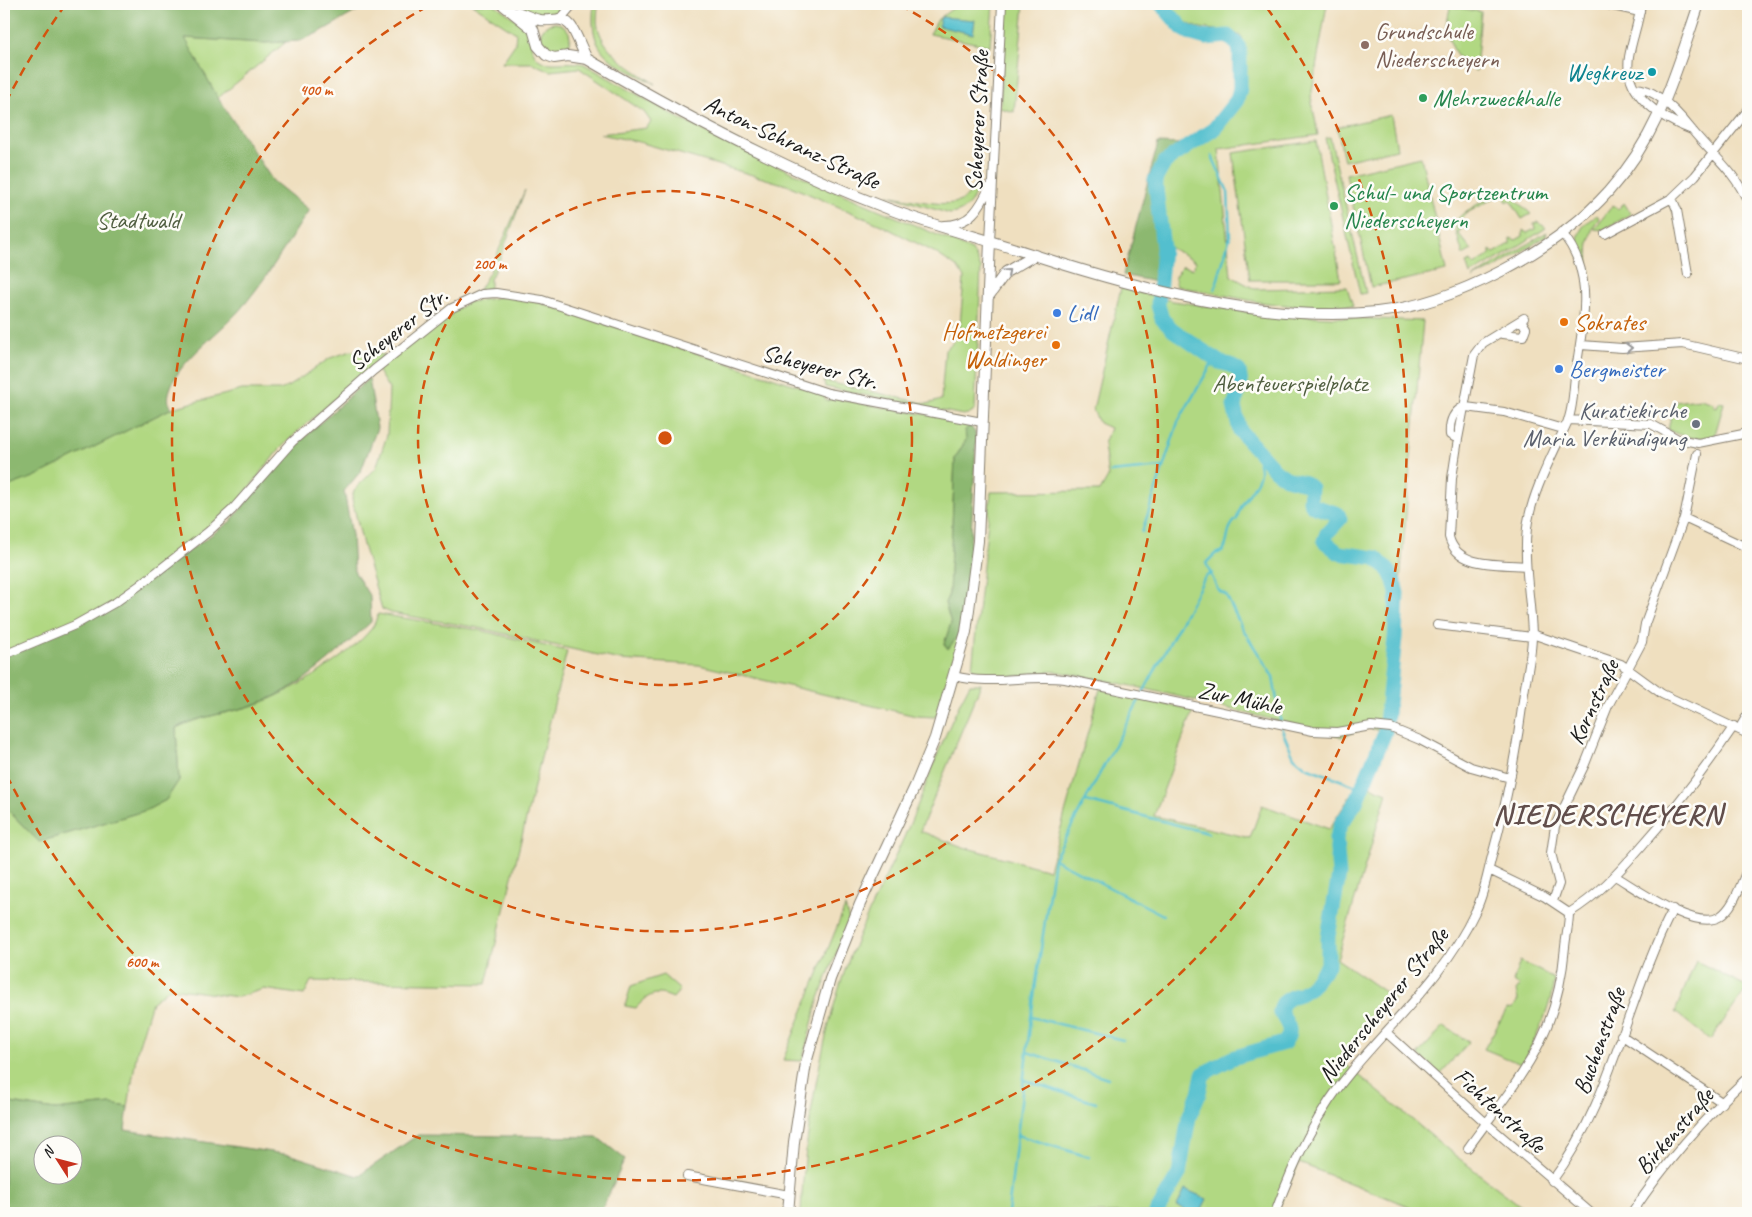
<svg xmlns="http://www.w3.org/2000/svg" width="1752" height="1217" font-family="Caveat,sans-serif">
<rect width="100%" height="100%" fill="#fdfcf7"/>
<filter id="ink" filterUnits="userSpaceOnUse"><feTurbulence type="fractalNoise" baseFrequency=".02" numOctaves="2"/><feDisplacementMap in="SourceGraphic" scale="10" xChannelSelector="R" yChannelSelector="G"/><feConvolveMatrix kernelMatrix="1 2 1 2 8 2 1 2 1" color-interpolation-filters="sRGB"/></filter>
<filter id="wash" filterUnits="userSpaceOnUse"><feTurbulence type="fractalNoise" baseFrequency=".0096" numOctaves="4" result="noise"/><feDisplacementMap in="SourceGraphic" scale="20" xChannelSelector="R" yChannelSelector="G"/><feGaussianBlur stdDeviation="1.12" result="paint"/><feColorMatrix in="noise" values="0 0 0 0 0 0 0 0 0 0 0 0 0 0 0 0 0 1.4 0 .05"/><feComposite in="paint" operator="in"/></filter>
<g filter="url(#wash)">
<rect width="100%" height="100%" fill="#efdfbf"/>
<path fill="#b1d882" stroke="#667a4f" d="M 472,4 L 494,4 L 521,23 L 530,32 C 531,77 557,58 584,64 L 682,120 L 755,156 L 972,250 L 981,268 L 975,409 L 972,413 L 963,415 L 825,387 L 824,381 L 927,404 L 941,400 L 945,350 L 959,336 L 964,278 L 958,268 L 934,252 L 881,225 L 790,186 L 639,142 L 600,134 L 646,128 L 651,122 L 644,112 L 579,68 L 550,71 L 532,63 L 502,63 L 515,44 L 516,33 Z
M 512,4 L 567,4 C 553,23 528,16 512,4 Z
M 594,4 L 598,4 C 598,11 596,20 598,27 C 604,54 635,70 655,84 C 615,62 587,58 594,4 Z
M 959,4 L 993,4 L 990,46 L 930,34 L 938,19 Z
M 1007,4 L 1024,4 L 1014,112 L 1000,108 L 1003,41 Z
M 1167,4 L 1327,4 L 1311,97 L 1318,135 L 1219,149 L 1231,276 L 1255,289 L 1347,287 L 1353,306 L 1294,306 L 1258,302 L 1176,286 L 1175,276 L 1183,266 L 1193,269 L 1196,261 L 1165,245 L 1157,183 C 1164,158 1185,152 1205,140 C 1219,130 1234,116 1242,100 L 1232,98 L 1240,88 L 1244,56 L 1242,37 C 1230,28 1207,32 1191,25 C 1183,22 1176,10 1167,4 Z
M 1450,6 L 1481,12 L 1476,71 C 1460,66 1447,42 1447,26 C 1447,20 1449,13 1450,6 Z
M540 38a15 15 0 1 1 30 0a15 15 0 1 1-30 0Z
M 184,38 L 263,43 L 286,42 L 218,98 Z
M 1391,115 L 1397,149 L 1344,161 L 1337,127 Z
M 1330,137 L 1366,293 L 1360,294 L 1325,138 Z
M 1316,141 L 1341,280 L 1250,280 L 1233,153 Z
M 1421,157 L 1447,271 L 1371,287 L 1346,174 Z
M 978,176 C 978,194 970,212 950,214 L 888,195 C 905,198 951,210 964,199 C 972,193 975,184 978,176 Z
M 525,190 L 499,261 L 490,279 L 490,288 L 478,291 L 489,273 Z
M 1497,194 L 1498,196 L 1465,214 L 1460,222 L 1462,228 L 1458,233 L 1472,250 L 1463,255 C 1461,246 1455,233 1456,223 C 1457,213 1488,199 1497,194 Z
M 1509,194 L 1531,214 L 1522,219 L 1510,200 L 1507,202 L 1505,198 Z
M 1624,203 L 1631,214 L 1603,230 L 1594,229 L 1613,205 L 1618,209 Z
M 1597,215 L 1599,218 C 1583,239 1591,258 1587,278 C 1581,250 1566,234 1597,215 Z
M 1538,222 L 1546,228 L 1508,253 L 1470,275 L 1466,263 L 1471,261 L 1474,265 L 1490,255 L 1490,250 L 1494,253 L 1510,244 L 1510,238 L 1516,240 L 1523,236 L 1523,230 L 1527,233 L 1535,229 L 1534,223 Z
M 1547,232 L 1545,237 L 1497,267 L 1473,278 Z
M 1121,288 L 1173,301 L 1261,314 L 1423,321 L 1387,731 L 1365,728 L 1342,737 C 1248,714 1155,688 1060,672 C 1033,668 993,689 972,668 L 991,492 L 1100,491 L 1108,477 L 1104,444 L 1110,428 L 1099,423 L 1093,410 Z
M 506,296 L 538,302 L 824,394 L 825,400 L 828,401 L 832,397 C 873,407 919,413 963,420 L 973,426 L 970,426 L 966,440 L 955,458 L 949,594 L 945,603 L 951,623 L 944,644 L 948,648 L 961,632 L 940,709 L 935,717 L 916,716 L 699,665 L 620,660 L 479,628 L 391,613 L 382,609 L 363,545 L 352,499 L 354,490 L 376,468 L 387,435 L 389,389 L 377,370 L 439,320 L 469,302 Z
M 351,351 L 385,355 L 296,433 L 277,452 L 232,510 L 116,602 L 4,655 L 4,487 L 34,477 L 172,408 L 242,390 L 280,390 L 289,386 L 330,358 Z
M 1700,399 L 1714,403 L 1713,405 L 1717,407 L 1719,402 L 1724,403 L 1714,438 C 1696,440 1684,437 1668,430 L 1674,402 Z
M 378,614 L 479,630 L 567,651 L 486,984 L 311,981 L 304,995 L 264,989 L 238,997 L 170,988 L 152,1002 L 137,1051 L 128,1107 L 111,1104 L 55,1110 L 4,1102 L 4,806 L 39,842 L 147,810 L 166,800 L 179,780 L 176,728 C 201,715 230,714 257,704 C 290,693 350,656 372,628 C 375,624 376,619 378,614 Z
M 970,684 L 981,684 L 920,831 L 963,847 L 1049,870 L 1100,689 L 1193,711 L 1154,816 L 1250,838 L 1262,805 L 1329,829 L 1351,795 L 1367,785 L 1387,793 L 1337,959 L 1395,999 L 1342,1061 L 1452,1153 L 1530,1213 L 1426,1213 L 1299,1163 L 1276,1213 L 801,1213 C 804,1139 819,1050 842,979 C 859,926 887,877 909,826 C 929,779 945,729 970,684 Z
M 845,907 L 849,920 L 818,1001 L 802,1061 L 783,1060 Z
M 1520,961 L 1554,978 C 1551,1009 1537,1037 1521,1064 L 1484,1049 L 1507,1009 L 1513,1008 L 1518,1000 L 1516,991 L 1520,986 L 1513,982 Z
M 1696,961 L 1748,987 L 1710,1040 L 1675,1012 Z
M 663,975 L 680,990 L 673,998 C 655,990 649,994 636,1008 L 625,1006 L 631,986 Z
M 1444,1026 L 1469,1042 L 1440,1074 L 1418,1054 Z"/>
<path fill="#8cb870" stroke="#546a46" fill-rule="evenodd" d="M 4,4 L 363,4 L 357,11 L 320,32 L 300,41 L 263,43 L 185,38 L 218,98 L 273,181 L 309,210 C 286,245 265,282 237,313 C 219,332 189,355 176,376 C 171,385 164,400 172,408 L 34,477 L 4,488 Z
M 1195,136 L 1164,160 L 1155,176 L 1153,194 L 1159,228 L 1156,282 L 1123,275 L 1158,143 L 1180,144 Z
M 369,378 L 377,428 L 361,471 L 344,491 L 352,535 L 354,571 L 370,597 L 371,622 C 337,653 301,689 256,704 C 229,714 201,715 176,728 L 179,780 L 166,800 L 147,810 L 39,842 L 4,806 L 4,655 L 116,602 L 231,521 L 281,459 Z
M 970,426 L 975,432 L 976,444 L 968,588 L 961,632 L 948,649 L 944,644 L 951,623 L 945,603 L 949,594 L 955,458 L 966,440 L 965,430 Z
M 4,1102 L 55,1110 L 111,1104 L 128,1107 L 125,1130 L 291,1155 L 358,1176 L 418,1135 L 597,1137 L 625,1159 L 600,1213 L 4,1213 ZM 72,1144 L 72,1174 L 42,1174 L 42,1144 Z"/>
<path fill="#53bfce" stroke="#386e75" d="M 941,17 L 975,20 L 973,34 L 938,26 Z
M 1185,1189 L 1207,1199 L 1200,1213 L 1193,1213 L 1177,1206 Z"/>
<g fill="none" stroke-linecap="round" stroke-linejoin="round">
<path stroke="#53bfce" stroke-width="2.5" d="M 1212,156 L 1228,192 L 1230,237 L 1215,289
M 1255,449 C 1255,459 1261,464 1260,472 C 1259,486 1239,502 1237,519 C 1225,528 1230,540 1223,551 L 1215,554 L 1206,563 L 1218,590 L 1226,595 L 1241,626 L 1273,677 L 1282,730 L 1294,757 L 1306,767 L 1361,788
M 1110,472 L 1162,467
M 1142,532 L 1178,422 L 1215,358
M 1086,801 L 1208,833
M 1054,859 L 1163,915
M 1031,1017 L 1123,1040
M 1027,1052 L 1108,1078
M 1024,1080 L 1096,1103
M 1017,1135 L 1089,1157
M 1008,1213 L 1031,1017 L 1054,859 L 1205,577 L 1212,573"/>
<path stroke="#53bfce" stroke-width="15" d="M 1161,4 L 1183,29 L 1192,34 L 1206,38 L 1228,36 L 1238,45 L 1240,51 L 1240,88 L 1237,100 L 1214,129 L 1165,162 L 1155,180 L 1163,248 L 1158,305 L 1162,319 L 1173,330 L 1219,362 L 1230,365 L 1239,371 L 1241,384 L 1234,406 L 1240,431 L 1275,470 L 1286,478 L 1305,483 L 1311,488 L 1310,501 L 1313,506 L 1338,514 L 1340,519 L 1327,533 L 1324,541 L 1339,553 L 1376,558 L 1389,571 L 1394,581 L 1397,593 L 1395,638 L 1386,723 L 1385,732 L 1371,766
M 1156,1213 L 1179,1174 L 1189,1117 L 1199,1093 L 1203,1074 L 1232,1058 L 1284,1043 C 1295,1029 1286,1024 1280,1011 L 1283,1003 L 1291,997 L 1300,994 L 1311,987 L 1328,965 L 1328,937 L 1339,875 L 1336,838 L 1341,824 L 1356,802 L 1370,768"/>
</g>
</g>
<g filter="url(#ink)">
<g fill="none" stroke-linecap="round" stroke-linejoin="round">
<g stroke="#867e6e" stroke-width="10">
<path id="minor" d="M 1604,4 L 1640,12
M 1641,4 C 1639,22 1632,39 1629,57 C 1623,94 1660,118 1692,130
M 557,19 L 563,16 L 573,4
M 1635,88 C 1656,88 1680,115 1692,130 C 1713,156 1734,170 1748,202
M 1672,198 L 1677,210 L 1688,274
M 944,225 C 970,225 980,208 990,186
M 1605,234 L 1672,198 L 1695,176 L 1748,110
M 990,241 L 1002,4
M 1502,334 L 1523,336 L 1526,328 L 1521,320
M 1581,345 L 1622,348 L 1683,344 L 1748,359
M 1463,407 C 1452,413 1449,422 1450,435 L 1458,439 L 1474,355 L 1483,343 L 1524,318
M 1466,407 L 1504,412 L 1563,429
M 1568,420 L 1651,424 L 1678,439 L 1698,443 L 1748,433
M 1458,439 L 1452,478 L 1449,537 C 1457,569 1500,563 1526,566
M 1697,454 L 1684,518 L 1748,548
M 1437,625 L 1532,637
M 1532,634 L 1621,664 L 1662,694 L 1748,734
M 4,655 L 75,625 L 116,602 L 140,585 L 208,532 L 232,510 L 292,442 L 374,370 L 452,308 L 482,294 L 496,293 L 542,300 L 828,393 L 982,422
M 954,676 C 992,686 1028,674 1065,679 L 1313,731 L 1337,732 L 1371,726 L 1391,728 L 1420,740 L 1471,767 L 1510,778
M 1739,729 L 1748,714
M 1489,870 L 1545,897 L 1569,913
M 1615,876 C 1637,889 1695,931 1719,917 C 1734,908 1741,883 1748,868
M 1553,901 L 1559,884 L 1551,853 L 1555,826 L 1585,764 L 1608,706 L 1642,642 L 1645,624 L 1684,518
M 1569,913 C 1597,896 1618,873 1640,848 C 1675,809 1705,769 1734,726
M 1387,1033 L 1486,1123 L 1591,1213
M 1621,1035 L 1723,1103
M 1468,1148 C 1520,1076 1557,1040 1565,947 C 1566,936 1569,924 1569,913
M 687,1176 L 789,1195
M 1552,1181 C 1612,1102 1627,997 1673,909
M 1275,1213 C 1294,1161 1317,1111 1354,1068 C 1397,1017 1446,974 1475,912 C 1484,895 1487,875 1492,856 C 1507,802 1517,748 1524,693 C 1527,674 1532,654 1532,635 C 1531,599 1523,564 1527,528 C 1531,494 1553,454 1567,423 C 1574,408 1573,386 1576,370 C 1583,322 1596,272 1561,232
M 1632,1213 C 1665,1163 1704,1118 1748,1077"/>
</g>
<g stroke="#867e6e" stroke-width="12">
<path id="major" d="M 502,4 L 533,29 L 538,46 L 546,55 L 554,58 L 568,56 L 587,59 C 684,116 784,169 889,209 C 936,227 986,239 1034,255 C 1139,289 1265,323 1377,312 C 1454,304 1556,250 1608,192 C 1659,135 1675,75 1699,4
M 518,12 C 525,15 533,19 540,20 C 551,22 561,15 570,25 C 575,30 582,50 587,59
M 988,297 L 1006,272 L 1035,255
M 788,1213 L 794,1142 L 806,1063 L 830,979 L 860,904 L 916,784 L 935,738 L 966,632 L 978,541 L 990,241"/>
</g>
<use href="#minor" stroke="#fff" stroke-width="8"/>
<use href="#major" stroke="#fff" stroke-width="10"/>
</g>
<defs><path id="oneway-chevron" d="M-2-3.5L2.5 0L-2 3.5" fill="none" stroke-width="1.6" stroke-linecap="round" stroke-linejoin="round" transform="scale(1.25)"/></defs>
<g stroke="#999">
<use href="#oneway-chevron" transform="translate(1007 272) rotate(-42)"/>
<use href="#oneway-chevron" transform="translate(1629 348) rotate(-3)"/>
</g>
</g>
<g fill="none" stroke="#d4530e" stroke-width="2.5" stroke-dasharray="9 6">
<circle cx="665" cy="438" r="247"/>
<path d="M900 5A493 493 0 1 1 430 5"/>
<path d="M6 102A740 740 0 0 1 63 8M1267 8A740 740 0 1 1 6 774"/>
</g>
<circle fill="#8d6e63" stroke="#fdfcf7" stroke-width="2" cx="1365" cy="45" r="5"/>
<circle fill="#0f9aa8" stroke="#fdfcf7" stroke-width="2" cx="1652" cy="72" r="5"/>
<g fill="#2e9e5b" stroke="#fdfcf7" stroke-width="2">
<circle cx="1423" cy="98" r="5"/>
<circle cx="1334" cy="206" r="5"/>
</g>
<g fill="#3f7fe0" stroke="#fdfcf7" stroke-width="2">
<circle cx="1057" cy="313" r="5"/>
<circle cx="1559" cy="369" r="5"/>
</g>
<g fill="#e8710a" stroke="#fdfcf7" stroke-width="2">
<circle cx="1564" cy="322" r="5"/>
<circle cx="1056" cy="345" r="5"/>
</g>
<circle fill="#6b7280" stroke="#fdfcf7" stroke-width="2" cx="1696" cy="424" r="5"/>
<g text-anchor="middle" stroke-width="5" stroke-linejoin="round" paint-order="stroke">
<g font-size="24" fill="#785e54" stroke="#fdfcf7" text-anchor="start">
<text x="1375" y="39">Grundschule<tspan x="1375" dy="28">Niederscheyern</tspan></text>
</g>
<g font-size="24" fill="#0d838f" stroke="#fdfcf7" text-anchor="end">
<text x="1642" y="80">Wegkreuz</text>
</g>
<g font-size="24" fill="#27864d" stroke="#fdfcf7" text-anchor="start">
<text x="1433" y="106">Mehrzweckhalle</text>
<text x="1344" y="200">Schul- und Sportzentrum<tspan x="1344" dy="28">Niederscheyern</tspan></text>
</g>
<g font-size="24" fill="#1c1c1c" stroke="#fdfcf7">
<text transform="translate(977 121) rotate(-87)" y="8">Scheyerer Straße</text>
<text transform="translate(792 142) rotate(25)" y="8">Anton-Schranz-Straße</text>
<text transform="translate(398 329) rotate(-38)" y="8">Scheyerer Str.</text>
<text transform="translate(820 367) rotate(15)" y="8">Scheyerer Str.</text>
<text transform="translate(1240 698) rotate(12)" y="8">Zur Mühle</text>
<text transform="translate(1593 702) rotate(-65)" y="8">Kornstraße</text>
<text transform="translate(1383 1005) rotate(-51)" y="8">Niederscheyerer Straße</text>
<text transform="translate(1599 1041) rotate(-70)" y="8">Buchenstraße</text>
<text transform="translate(1500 1110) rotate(42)" y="8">Fichtenstraße</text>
<text transform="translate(1674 1131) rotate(-49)" y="8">Birkenstraße</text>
</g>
<g font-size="24" fill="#505e40" stroke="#fdfcf7">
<text x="138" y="228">Stadtwald</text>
<text x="1290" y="391">Abenteuerspielplatz</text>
</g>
<g font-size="24" fill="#366cbe" stroke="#fdfcf7" text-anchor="start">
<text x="1067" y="321">Lidl</text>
<text x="1569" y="377">Bergmeister</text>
</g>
<g font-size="24" fill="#c56008" stroke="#fdfcf7" text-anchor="start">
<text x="1574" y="330">Sokrates</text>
<text x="1046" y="339" text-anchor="end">Hofmetzgerei<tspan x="1046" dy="28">Waldinger</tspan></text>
</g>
<g font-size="24" fill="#5b616d" stroke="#fdfcf7" text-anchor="end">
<text x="1686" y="418">Kuratiekirche<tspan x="1686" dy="28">Maria Verkündigung</tspan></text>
</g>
<g font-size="29" font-weight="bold" letter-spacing="1" fill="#614e4b" stroke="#fdfcf7">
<text x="1608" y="824">NIEDERSCHEYERN</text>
</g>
</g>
<circle cx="665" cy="438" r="8" fill="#d4530e" stroke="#fdfcf7" stroke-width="2.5"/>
<g font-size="15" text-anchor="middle" font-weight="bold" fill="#d4530e" stroke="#fdfcf7" stroke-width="5" stroke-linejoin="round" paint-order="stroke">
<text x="316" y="95">400 m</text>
<text x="490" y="269">200 m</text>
<text x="142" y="967">600 m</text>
</g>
<rect width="1752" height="1217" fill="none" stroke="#fdfcf7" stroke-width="20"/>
<g transform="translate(58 1160) rotate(306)"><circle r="24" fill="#fdfcf7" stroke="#a3a29f"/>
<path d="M0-4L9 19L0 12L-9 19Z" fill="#c8321e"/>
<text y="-8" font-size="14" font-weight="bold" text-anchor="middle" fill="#1c1c1c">N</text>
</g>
</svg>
